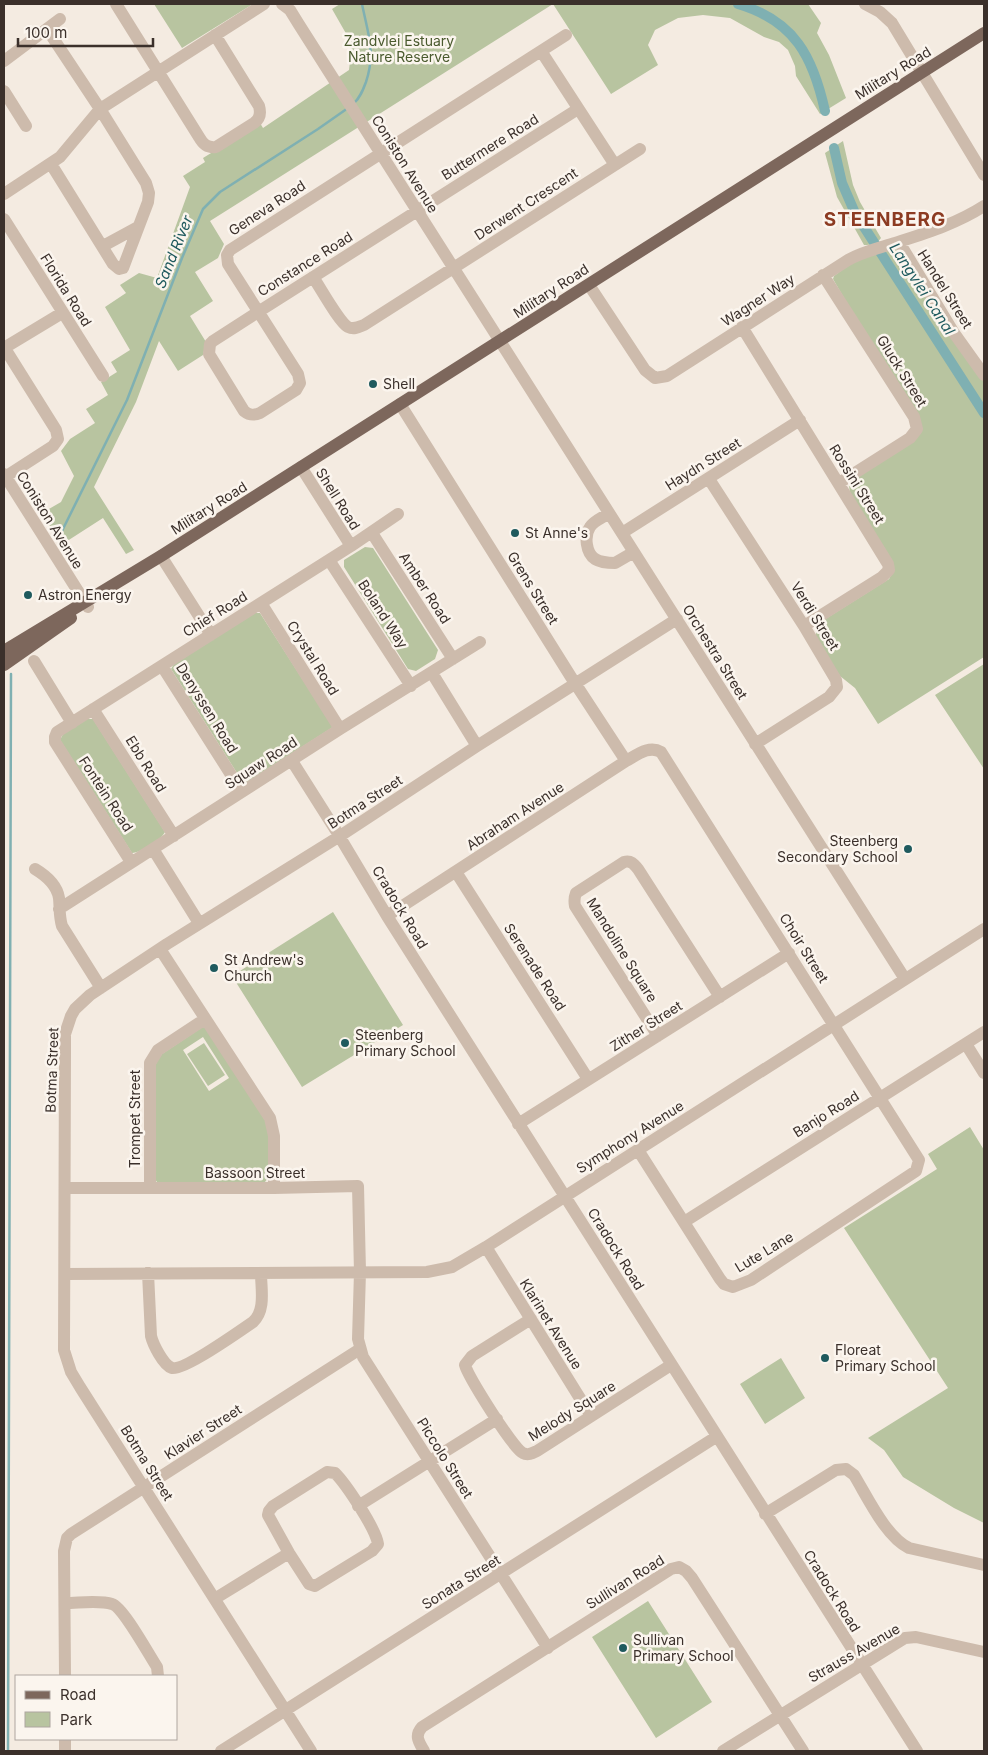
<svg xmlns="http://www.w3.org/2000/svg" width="988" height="1755" font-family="Inter,sans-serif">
<rect width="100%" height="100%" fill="#f4ebe1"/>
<path fill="#b8c4a0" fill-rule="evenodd" d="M 154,4 L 253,4 L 182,48 Z
M 340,4 L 553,4 L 210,221 L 224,244 L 218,258 L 195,272 L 213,301 L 190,316 L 206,342 L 203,355 L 178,371 L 159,341 L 136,402 L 94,487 L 134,550 L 126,554 L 103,518 L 61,545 L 42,513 L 61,502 L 74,476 L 61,451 L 70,439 L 95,423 L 86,409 L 108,395 L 101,382 L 117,372 L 111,362 L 130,350 L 105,307 L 126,293 L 120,285 L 139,273 L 157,278 L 190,187 L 183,176 L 205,162 L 203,158 L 260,123 L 263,128 L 349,70 L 352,44 L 332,9 Z
M 553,4 L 808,4 L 821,23 L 817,33 L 829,55 L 846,98 L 820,114 L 796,76 L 795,66 L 788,50 L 779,42 L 764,37 L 730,18 L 703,15 L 678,18 L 655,30 L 648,45 L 658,65 L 611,94 Z
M 843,141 L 853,185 L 860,202 L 881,238 C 877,244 871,245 864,245 L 837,197 L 825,153 Z
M 894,249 L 899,250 L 984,379 L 984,657 L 878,724 L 855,688 L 840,676 L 815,638 L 819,623 L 889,579 L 894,570 L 850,493 L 849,486 L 853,479 L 920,430 L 833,279 L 834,276 L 854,261 Z
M 365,547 L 373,548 L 438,650 L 435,659 L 416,671 L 408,669 L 344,567 L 344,560 Z
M 255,613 L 260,613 L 333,727 L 244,784 L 171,669 L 174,664 Z
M 984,664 L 984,769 L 935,695 Z
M 86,719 L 93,719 L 165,832 C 160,841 142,852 132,853 L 60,740 L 63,734 Z
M 333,912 L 403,1025 L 302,1087 L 232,976 Z
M 204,1026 L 267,1123 L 269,1131 L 269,1176 L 265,1182 L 157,1182 L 154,1178 L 156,1058 ZM 203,1037 L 229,1078 L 209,1091 L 183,1050 Z
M 204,1043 L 225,1075 L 208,1086 L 187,1054 Z
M 970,1127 L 984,1150 L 984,1523 L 954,1508 L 903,1477 L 884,1450 L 868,1438 L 948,1388 L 844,1228 L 937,1169 L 928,1154 Z
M 781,1358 L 805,1398 L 765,1424 L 740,1384 Z
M 648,1601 L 712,1702 L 656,1738 L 592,1637 Z"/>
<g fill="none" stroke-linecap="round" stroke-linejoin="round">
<path stroke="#7fb0b2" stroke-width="2.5" d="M 354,103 C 360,98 363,90 366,82 C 376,52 368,34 362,4
M 58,539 L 127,400 L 182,258 L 203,209 L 220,192 L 318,129 L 348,108
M 8,1751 L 11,674"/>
<path stroke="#7fb0b2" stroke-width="10" d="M 738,4 C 795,21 813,57 825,111
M 834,148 L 842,183 L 855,213 L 984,413"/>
<path stroke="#cdbbac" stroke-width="12" d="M 116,4 L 199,137 C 203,144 207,148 216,147 L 254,123 C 260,119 261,113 259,106 L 215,35
M 282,4 L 290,10 L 298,23 L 905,979
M 865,4 L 880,12 L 892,23 L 984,175
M 47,29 L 100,109 L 146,183 L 149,193 L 148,202 L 123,268 L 119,269 L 113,264 L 51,164
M 566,35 L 230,250 L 227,255 L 228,264 L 298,374 L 300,383 L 296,390 L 260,413 C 253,416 249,415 244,411 L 209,354 L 210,344 L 213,341 L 258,312 L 578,109
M 541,51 L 615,165
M 4,61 L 60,19
M 4,91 L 26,126
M 4,194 L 60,157 L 100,109 L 264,4
M 4,219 L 103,376
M 899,242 L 954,333 L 984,375
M 103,246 L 138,227
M 823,275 L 914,417 L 917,429 L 910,438 L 839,483
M 313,277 C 320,287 339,322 348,327 C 354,330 359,327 364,325 L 640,149
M 589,285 L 645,370 L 655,378 L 667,376 L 848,260 C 862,252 879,248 895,243 C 926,233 956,224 984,206
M 742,327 L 888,564 L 889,570 L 882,577 L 804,626
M 4,347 L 56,430 L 58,439 L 53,446 L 5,477
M 4,348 L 62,313
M 400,404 L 571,677 L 626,761
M 301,467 L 351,546
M 4,474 L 88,607
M 709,479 L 804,626 L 836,680 L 837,687 L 829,697 L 755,744
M 609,513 C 604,517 593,521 590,527 C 584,536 586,553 595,559 C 600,562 609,563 615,563 L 634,552
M 372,533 L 453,659
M 622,533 L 800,420
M 161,556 L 211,635
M 329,560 L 411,686
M 261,603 L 340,729
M 34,661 L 72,723
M 162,666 L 242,792
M 432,673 L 477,746
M 93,709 L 174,836
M 292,761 L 335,829 L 387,916 L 917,1751
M 153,849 L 199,923
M 131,862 L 55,742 L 55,737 L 57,732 L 351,546 L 398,514
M 35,869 C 45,875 57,885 59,898 C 60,908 59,916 62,926 L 101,988
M 456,872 L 588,1079
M 59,909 L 340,729 L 480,642
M 387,916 L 626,761 C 637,755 649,745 661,752 L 919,1160 L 916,1171 L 751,1280 L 733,1287 L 724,1284 L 720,1279 L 638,1150
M 160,949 L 270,1118 L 274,1136 L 274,1188
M 658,1036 L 575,906 C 574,901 574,898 576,893 L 624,862 C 631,860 634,864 638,869 L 720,997
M 966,1044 L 984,1073
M 518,1124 L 789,953
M 65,1188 L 274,1188 L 358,1186 L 360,1272 L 358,1339 L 363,1357 L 548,1648
M 150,1188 L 150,1063 L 158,1050 L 205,1019
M 684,1222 L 984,1032
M 486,1247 L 591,1416
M 148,1273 L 151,1336 C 153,1344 163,1365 172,1368 C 183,1371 240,1331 253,1322 C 266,1310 261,1289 261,1273
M 65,1274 L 427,1272 L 452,1267 L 486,1247 L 984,929
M 531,1319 L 472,1356 L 465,1365 C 468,1376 513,1449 523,1453 C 528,1456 533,1453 537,1451 L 671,1365
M 327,1472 L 335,1473 C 346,1484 376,1529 378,1544 L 372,1551 L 315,1586 L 309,1584 L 289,1553 L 268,1515 L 269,1511 L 273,1506 Z
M 358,1506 L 497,1419
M 765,1514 L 836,1470 L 846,1469 L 854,1475 C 868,1498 886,1537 909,1548 L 984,1565
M 216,1598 L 289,1553
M 65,1603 C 79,1603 100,1600 112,1604 C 123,1607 149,1655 157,1667 L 158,1676
M 65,1676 L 64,1551 L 67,1538 L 71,1534 L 360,1349
M 65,1751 L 65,1739
M 221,1751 L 716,1437
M 311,1751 L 80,1387 L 71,1372 L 64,1350 L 65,1051 L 65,1034 L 71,1016 L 75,1009 L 90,995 L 167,944 L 340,836 L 477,746 L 677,619
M 424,1751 C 419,1742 414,1736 422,1727 L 671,1569 L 679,1567 L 686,1571 L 692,1578 L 803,1751
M 723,1751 L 905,1638 L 916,1637 L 984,1652"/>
<path stroke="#7d675c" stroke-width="12" d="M 4,651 L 161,556 L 984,33
M 4,665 L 71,618"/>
</g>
<g fill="#1f5a5e" stroke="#fbf5ee" stroke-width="2">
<circle cx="373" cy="384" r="5"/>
<circle cx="515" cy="533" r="5"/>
<circle cx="28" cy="595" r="5"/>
<circle cx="908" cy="849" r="5"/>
<circle cx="214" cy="968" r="5"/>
<circle cx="345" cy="1043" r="5"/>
<circle cx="825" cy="1358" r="5"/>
<circle cx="623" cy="1648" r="5"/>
</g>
<g text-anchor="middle" stroke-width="5" stroke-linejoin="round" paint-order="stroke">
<g font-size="14" fill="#4a5a2e" stroke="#fbf5ee">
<text x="399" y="46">Zandvlei Estuary<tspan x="399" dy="16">Nature Reserve</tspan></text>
</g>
<g font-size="14" fill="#3b302b" stroke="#fbf5ee">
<text transform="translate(893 73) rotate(-32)" y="5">Military Road</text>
<text transform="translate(490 147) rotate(-32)" y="5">Buttermere Road</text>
<text transform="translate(405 164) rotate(58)" y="5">Coniston Avenue</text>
<text transform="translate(526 204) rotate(-33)" y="5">Derwent Crescent</text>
<text transform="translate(267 208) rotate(-33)" y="5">Geneva Road</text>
<text transform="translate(305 264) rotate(-32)" y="5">Constance Road</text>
<text transform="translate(945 289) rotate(58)" y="5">Handel Street</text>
<text transform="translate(66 290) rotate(58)" y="5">Florida Road</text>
<text transform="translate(551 291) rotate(-33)" y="5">Military Road</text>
<text transform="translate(758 300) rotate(-33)" y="5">Wagner Way</text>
<text transform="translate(902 371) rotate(58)" y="5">Gluck Street</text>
<text transform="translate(703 464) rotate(-32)" y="5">Haydn Street</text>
<text transform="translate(857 484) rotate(58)" y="5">Rossini Street</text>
<text transform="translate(338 499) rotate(58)" y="5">Shell Road</text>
<text transform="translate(209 508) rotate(-32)" y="5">Military Road</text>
<text transform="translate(50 520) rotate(58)" y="5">Coniston Avenue</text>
<text transform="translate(425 588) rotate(57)" y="5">Amber Road</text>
<text transform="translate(533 588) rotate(58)" y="5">Grens Street</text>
<text transform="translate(215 614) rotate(-32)" y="5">Chief Road</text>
<text transform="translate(383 614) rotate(57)" y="5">Boland Way</text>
<text transform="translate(815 616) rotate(58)" y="5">Verdi Street</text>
<text transform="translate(715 652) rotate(58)" y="5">Orchestra Street</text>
<text transform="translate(313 658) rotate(58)" y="5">Crystal Road</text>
<text transform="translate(207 708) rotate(58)" y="5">Denyssen Road</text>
<text transform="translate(261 763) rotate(-33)" y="5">Squaw Road</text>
<text transform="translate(146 764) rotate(58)" y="5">Ebb Road</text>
<text transform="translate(106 794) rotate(57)" y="5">Fontein Road</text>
<text transform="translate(365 802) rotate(-33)" y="5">Botma Street</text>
<text transform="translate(515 816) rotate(-33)" y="5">Abraham Avenue</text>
<text transform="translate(400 907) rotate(59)" y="5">Cradock Road</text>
<text transform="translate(804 948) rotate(58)" y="5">Choir Street</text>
<text transform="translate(622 950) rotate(58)" y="5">Mandoline Square</text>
<text transform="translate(535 967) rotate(57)" y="5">Serenade Road</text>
<text transform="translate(646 1026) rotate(-32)" y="5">Zither Street</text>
<text transform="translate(52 1070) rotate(-88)" y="5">Botma Street</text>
<text transform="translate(826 1114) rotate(-32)" y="5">Banjo Road</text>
<text transform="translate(135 1119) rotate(-90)" y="5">Trompet Street</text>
<text transform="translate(630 1137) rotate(-32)" y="5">Symphony Avenue</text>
<text x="255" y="1178">Bassoon Street</text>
<text transform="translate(616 1249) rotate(58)" y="5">Cradock Road</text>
<text transform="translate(764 1252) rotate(-31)" y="5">Lute Lane</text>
<text transform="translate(551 1324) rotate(58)" y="5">Klarinet Avenue</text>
<text transform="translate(572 1411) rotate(-32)" y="5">Melody Square</text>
<text transform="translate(203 1432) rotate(-33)" y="5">Klavier Street</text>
<text transform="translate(445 1458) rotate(58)" y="5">Piccolo Street</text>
<text transform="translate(147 1463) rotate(58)" y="5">Botma Street</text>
<text transform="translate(461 1582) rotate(-32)" y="5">Sonata Street</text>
<text transform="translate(625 1582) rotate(-32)" y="5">Sullivan Road</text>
<text transform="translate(832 1591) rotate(58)" y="5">Cradock Road</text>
<text transform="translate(854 1653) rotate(-30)" y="5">Strauss Avenue</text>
</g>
<g font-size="14" fill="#3b302b" stroke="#fbf5ee" text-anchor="start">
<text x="383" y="389">Shell</text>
<text x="525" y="538">St Anne's</text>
<text x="38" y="600">Astron Energy</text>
<text x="898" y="846" text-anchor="end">Steenberg<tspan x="898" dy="16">Secondary School</tspan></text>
<text x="224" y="965">St Andrew's<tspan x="224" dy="16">Church</tspan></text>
<text x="355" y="1040">Steenberg<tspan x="355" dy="16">Primary School</tspan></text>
<text x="835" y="1355">Floreat<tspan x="835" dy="16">Primary School</tspan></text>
<text x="633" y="1645">Sullivan<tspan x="633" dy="16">Primary School</tspan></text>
</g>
<g font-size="15" font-style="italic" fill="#1f5a5e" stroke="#fbf5ee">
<text transform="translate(174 252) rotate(-68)" y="5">Sand River</text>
<text transform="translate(922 289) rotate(57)" y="5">Langvlei Canal</text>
</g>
<g font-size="19" font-weight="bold" letter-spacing="1" fill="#8c3b22" stroke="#fbf5ee">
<text x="885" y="226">STEENBERG</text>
</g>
</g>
<rect width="988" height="1755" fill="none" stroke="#3b302b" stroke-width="10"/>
<rect x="15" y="1675" width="162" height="65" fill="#fbf5ee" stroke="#aea6a0"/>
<rect x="25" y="1691" width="25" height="8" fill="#7d675c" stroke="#aea6a0"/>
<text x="60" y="1700" font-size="15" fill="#3b302b">Road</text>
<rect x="25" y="1712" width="25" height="15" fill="#b8c4a0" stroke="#aea6a0"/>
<text x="60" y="1725" font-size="15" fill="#3b302b">Park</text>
<path d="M18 38v8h135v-8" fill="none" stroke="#3b302b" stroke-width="2.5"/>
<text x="25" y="38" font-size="15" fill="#3b302b" stroke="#fbf5ee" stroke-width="4" paint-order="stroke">100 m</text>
</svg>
